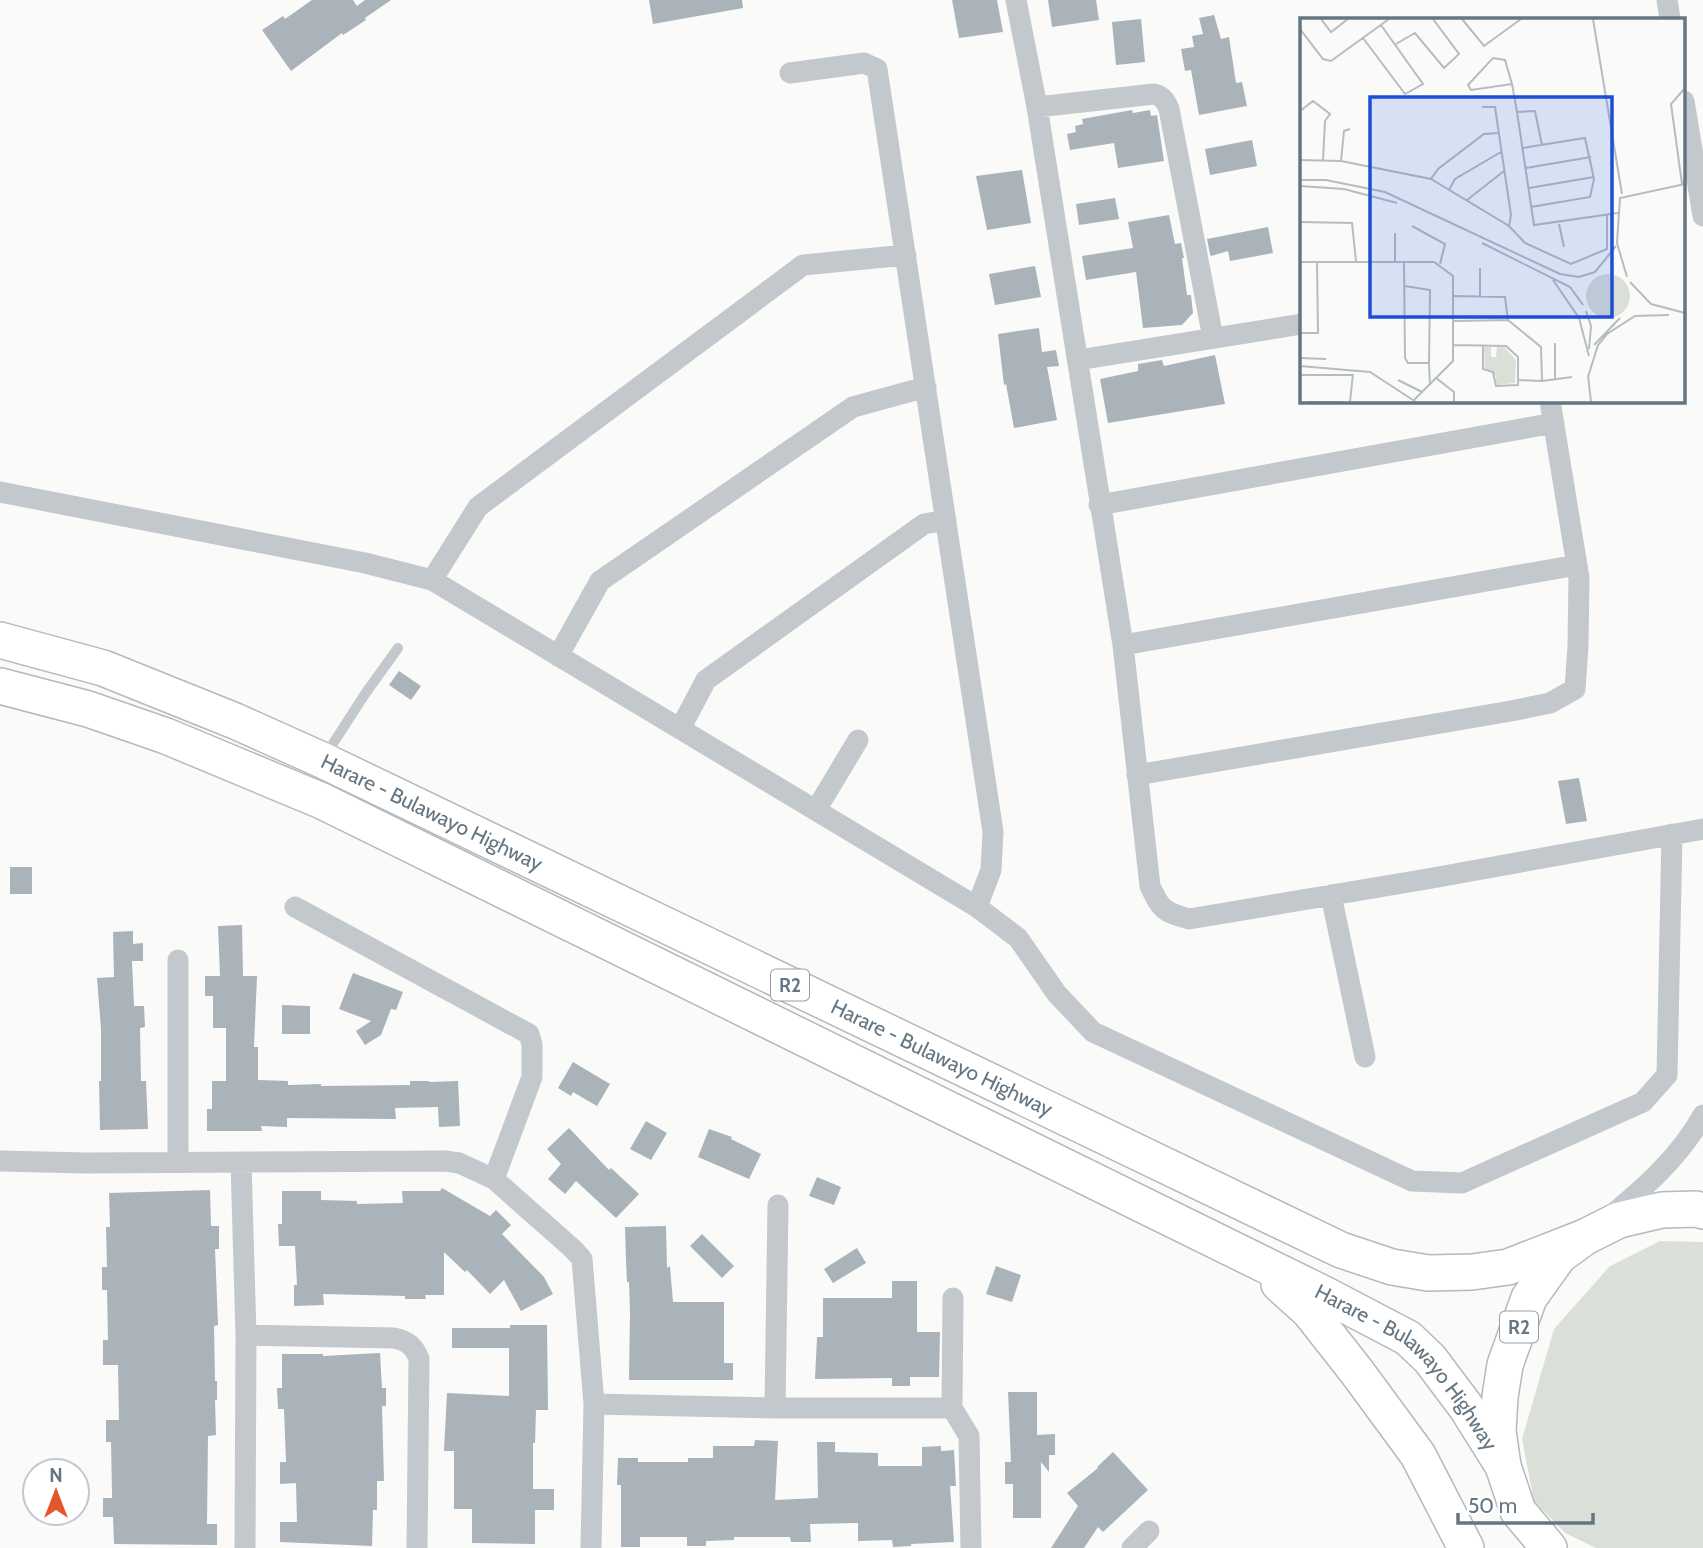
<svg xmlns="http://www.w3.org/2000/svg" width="1703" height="1548" font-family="Cabin,sans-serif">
<rect width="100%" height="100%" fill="#fafaf8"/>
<path fill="#dadfd7" d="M 1660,1241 L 1703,1242 L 1703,1548 L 1596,1548 L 1565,1533 L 1534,1501 L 1522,1439 L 1554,1329 L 1610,1266 Z"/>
<path fill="#aab3b9" d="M 312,0 L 353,0 L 357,6 L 365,0 L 391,0 L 365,18 L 366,20 L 343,35 L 342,33 L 291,71 L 262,30 L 283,16 L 285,19 Z
M 649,0 L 742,0 L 743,8 L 653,24 Z
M 952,0 L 997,0 L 1003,32 L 959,38 Z
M 1048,0 L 1096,0 L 1099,20 L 1052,27 Z
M 1214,15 L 1221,39 L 1229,37 L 1236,83 L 1242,82 L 1247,106 L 1199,115 L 1191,70 L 1185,71 L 1181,49 L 1194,47 L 1192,36 L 1203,34 L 1199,18 Z
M 1141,19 L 1145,62 L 1116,65 L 1112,22 Z
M 1132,110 L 1133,113 L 1150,110 L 1151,116 L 1157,115 L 1164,161 L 1118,168 L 1114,143 L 1070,150 L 1067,134 L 1076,132 L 1075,126 L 1083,124 L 1082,119 Z
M 1252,140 L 1257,166 L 1210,175 L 1205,149 Z
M 1022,170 L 1031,223 L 987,230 L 976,176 Z
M 1115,198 L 1119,219 L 1079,225 L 1076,204 Z
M 1169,215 L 1175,244 L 1181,243 L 1184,258 L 1182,258 L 1187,295 L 1191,295 L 1193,313 L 1182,325 L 1143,328 L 1136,272 L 1086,280 L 1082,256 L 1133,248 L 1128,222 Z
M 1268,227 L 1273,253 L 1230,261 L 1228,251 L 1211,256 L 1210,254 L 1207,239 Z
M 1035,266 L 1041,297 L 995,305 L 989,274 Z
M 1039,328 L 1042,352 L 1056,350 L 1059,366 L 1047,367 L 1057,420 L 1014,428 L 1006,384 L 1004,385 L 998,334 Z
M 1215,355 L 1225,404 L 1108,423 L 1100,379 L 1138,371 L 1138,364 L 1162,360 L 1164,366 Z
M 399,671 L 421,686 L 411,700 L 389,685 Z
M 1579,778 L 1587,821 L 1566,824 L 1558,781 Z
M 10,867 L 32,867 L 32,894 L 10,894 Z
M 242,925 L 243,976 L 257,976 L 254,1047 L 258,1047 L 258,1080 L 288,1081 L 288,1085 L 321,1084 L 321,1086 L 410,1085 L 410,1081 L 429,1081 L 429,1082 L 458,1081 L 460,1126 L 439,1127 L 438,1107 L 395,1108 L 396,1119 L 287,1118 L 287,1127 L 261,1126 L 262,1131 L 207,1131 L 207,1109 L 212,1109 L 212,1081 L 226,1081 L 226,1028 L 213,1028 L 213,996 L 205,996 L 205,976 L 220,976 L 218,926 Z
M 133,931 L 133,944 L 143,943 L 143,961 L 132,961 L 134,1006 L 144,1006 L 145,1027 L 140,1028 L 141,1081 L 146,1081 L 148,1129 L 100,1130 L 99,1081 L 101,1081 L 101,1029 L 97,978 L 114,977 L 113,932 Z
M 353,973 L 403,992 L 396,1010 L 391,1009 L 381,1035 L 365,1045 L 356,1031 L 371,1021 L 339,1009 Z
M 282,1005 L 310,1006 L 310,1034 L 282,1034 Z
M 573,1062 L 610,1084 L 597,1106 L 573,1092 L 571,1096 L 558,1088 Z
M 646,1121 L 667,1133 L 651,1160 L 630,1149 Z
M 569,1128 L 609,1170 L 611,1168 L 639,1194 L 616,1218 L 576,1181 L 565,1194 L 548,1179 L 561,1164 L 547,1149 Z
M 709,1129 L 732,1137 L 731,1139 L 761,1154 L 749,1179 L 698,1157 Z
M 817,1177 L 841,1187 L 834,1205 L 809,1196 Z
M 442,1188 L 490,1216 L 496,1210 L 511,1225 L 502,1234 L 544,1277 L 553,1294 L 521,1311 L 504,1280 L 490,1294 L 467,1270 L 465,1272 L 444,1252 L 444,1295 L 425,1295 L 426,1299 L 405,1299 L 405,1296 L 323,1294 L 324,1305 L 294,1306 L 294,1285 L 297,1285 L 295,1246 L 279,1246 L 278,1224 L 282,1224 L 282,1191 L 321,1191 L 321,1200 L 357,1201 L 357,1204 L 403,1203 L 402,1191 L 440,1191 Z
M 210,1190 L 211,1226 L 219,1226 L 219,1249 L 215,1249 L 218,1325 L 214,1326 L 215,1381 L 217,1381 L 217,1400 L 215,1400 L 216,1435 L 208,1436 L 207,1524 L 217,1524 L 217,1545 L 114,1544 L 113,1517 L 103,1517 L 103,1498 L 112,1498 L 112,1493 L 111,1442 L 106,1442 L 106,1420 L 119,1420 L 118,1365 L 103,1365 L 103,1340 L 108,1340 L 107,1290 L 102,1290 L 102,1267 L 107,1267 L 106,1227 L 110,1227 L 109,1193 Z
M 666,1226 L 667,1268 L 670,1266 L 673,1302 L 724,1302 L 724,1363 L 733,1363 L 733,1380 L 629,1380 L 630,1312 L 629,1282 L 627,1282 L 626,1260 L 625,1227 Z
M 702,1234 L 734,1266 L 722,1278 L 690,1246 Z
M 857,1248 L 866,1263 L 833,1283 L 824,1269 Z
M 996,1266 L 1021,1275 L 1012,1302 L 986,1294 Z
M 892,1281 L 917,1281 L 917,1332 L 940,1332 L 939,1377 L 910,1377 L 910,1386 L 892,1386 L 892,1378 L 815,1379 L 817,1337 L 823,1337 L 823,1298 L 892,1298 Z
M 510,1325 L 547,1325 L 548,1410 L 536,1410 L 535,1443 L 533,1443 L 533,1489 L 554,1489 L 554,1510 L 535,1510 L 535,1544 L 472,1543 L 472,1509 L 454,1509 L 454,1451 L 444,1451 L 447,1393 L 509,1396 L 509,1348 L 452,1348 L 452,1328 L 510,1328 Z
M 380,1353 L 382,1388 L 386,1388 L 386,1406 L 382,1406 L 384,1481 L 377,1481 L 377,1510 L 373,1510 L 372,1546 L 280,1542 L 280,1522 L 297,1522 L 296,1483 L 280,1484 L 280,1462 L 286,1462 L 284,1409 L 278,1409 L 277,1388 L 282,1388 L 282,1354 L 323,1354 L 323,1356 Z
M 1008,1392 L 1037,1392 L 1037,1435 L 1055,1434 L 1055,1455 L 1049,1455 L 1049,1472 L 1041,1462 L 1041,1518 L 1013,1518 L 1013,1484 L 1005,1484 L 1005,1462 L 1011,1462 Z
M 755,1440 L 778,1441 L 775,1500 L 818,1498 L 817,1442 L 835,1442 L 835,1452 L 878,1453 L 878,1466 L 922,1466 L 922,1447 L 941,1446 L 941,1451 L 954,1450 L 956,1486 L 950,1486 L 954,1542 L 911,1544 L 911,1546 L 893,1547 L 892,1540 L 858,1541 L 858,1523 L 810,1524 L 811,1542 L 791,1542 L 790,1537 L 734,1537 L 734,1540 L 706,1541 L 706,1546 L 687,1546 L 687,1537 L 640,1537 L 640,1547 L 621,1547 L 621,1485 L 617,1485 L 618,1458 L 638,1458 L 638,1462 L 688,1462 L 688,1458 L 713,1458 L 713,1446 L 754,1446 Z
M 1113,1452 L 1148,1490 L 1103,1532 L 1098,1527 L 1084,1548 L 1051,1548 L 1078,1506 L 1067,1493 L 1098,1468 L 1097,1467 Z"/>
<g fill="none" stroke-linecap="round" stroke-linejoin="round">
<g stroke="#b4b9bd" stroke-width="38">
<g id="trunk">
<path id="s1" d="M 0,640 L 103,668 L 235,721 L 322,760 L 1341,1250 L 1392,1267 L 1428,1273 L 1472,1272 L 1508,1267 L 1585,1237"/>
<path id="s2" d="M 0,686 L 88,709 L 166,736 L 322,801 L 1326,1295 L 1408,1338 L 1430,1359 L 1466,1407 L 1503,1466"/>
<path d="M 1279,1284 L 1309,1311 L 1357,1372 L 1418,1455 L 1466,1548"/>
<path d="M 1549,1548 L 1518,1511 L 1503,1466 L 1498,1431 L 1500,1397 L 1505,1365 L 1529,1298 L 1559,1256 L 1585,1237 L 1619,1220 L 1662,1210 L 1696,1209 L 1703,1211"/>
</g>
</g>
<path stroke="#c3c8cc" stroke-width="10" d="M 325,756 L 365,694 L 398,648"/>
<path stroke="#c3c8cc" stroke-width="21" d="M 1016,0 L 1037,107 L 1123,645 L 1150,886 C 1161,910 1164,912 1189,919 L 1427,879 L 1703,829
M 1667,0 L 1670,19
M 790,73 L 864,63 L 877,69 L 993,832 L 991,870 L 977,907
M 1684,101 L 1703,216
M 1037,107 L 1154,94 C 1163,96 1166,102 1169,109 L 1213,338
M 1078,360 L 1302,324
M 0,492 L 365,563 L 432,580 L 977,907 L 1018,938 L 1057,994 L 1093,1032 L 1412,1181 L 1462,1183 L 1643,1102 L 1667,1075 L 1672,834
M 1099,505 L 1554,423
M 432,580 L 478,507 L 803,265 L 906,255
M 1123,645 L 1577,565
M 558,656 L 600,581 L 853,407 L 926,387
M 680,729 L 706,680 L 924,524 L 946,520
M 1137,775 L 1511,711 L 1550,703 L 1575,689 L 1578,646 L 1579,578 L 1550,401
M 816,810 L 858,740
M 1331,895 L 1365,1057
M 295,907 L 529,1034 L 532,1045 L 532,1077 L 494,1179
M 178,960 L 178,1162
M 0,1161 L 86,1163 L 445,1161 L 459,1163 L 494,1179 L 573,1249 L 582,1259 L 594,1404 L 591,1548
M 241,1162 L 246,1335 L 245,1548
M 1608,1218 C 1644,1188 1680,1157 1703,1115
M 246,1335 L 394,1338 C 408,1341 414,1346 419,1359 L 417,1548
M 594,1404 L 775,1408 L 952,1408 L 969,1436 L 971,1548
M 775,1408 L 778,1205
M 952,1408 L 953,1298
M 1132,1548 L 1149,1531"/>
<use href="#trunk" stroke="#fff" stroke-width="35"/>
</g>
<g text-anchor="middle" stroke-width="7" stroke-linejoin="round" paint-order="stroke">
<g fill="#fff" stroke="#939fa8" stroke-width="2">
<rect x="771" y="969.5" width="38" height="31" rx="5"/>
<rect x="1500" y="1311.5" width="38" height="31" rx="5"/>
</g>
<g font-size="19" font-weight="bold" fill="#657683">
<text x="790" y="992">R2</text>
<text x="1519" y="1334">R2</text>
</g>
<g font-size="21" fill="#657683" stroke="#fff">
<text dy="7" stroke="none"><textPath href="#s1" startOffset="466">Harare - Bulawayo Highway</textPath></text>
<text dy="7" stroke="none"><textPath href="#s1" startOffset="1032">Harare - Bulawayo Highway</textPath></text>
<text dy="7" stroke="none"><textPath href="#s2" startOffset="1572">Harare - Bulawayo Highway</textPath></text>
</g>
</g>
<g transform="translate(1300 18)">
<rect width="385" height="385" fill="#fafaf8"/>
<path d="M286 278a22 22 0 1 1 44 0a22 22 0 1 1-44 0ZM 197,328 L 204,329 L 216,342 L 215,365 L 196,367 L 196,358 L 185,350 L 184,329 L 191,329 L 191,339 L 196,339 Z" fill="#dadfd7"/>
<path fill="none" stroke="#b5bdc2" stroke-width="2" d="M 21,1 L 31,14 L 48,1M 162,1 L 184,28 L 221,1M 293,1 L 322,176M 0,11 L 23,41 L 31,43 L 89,1M 63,20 L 105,76 L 123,66 L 81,7M 96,26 L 115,15 L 144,50 L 159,36 L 133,1M 212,66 L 171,72 L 168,67 L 193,40 L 205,42 L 212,66 L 217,94 L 234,207 L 318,195M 182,89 L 195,89 L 211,197 L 209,208M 0,93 L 13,83 L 30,96 L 25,103 L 23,142M 217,94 L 235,93 L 242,127M 223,130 L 285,120 L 294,161 L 290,179 L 231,189M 0,142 L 41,143 L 131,161 L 209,208 L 225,225 L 271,246 L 307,231 L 307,197M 41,143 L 44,113 L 50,111M 226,150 L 291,139M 131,161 L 138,151 L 184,116 L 199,115M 0,162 L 26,162 L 85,174 L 260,256 L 279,259 L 295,254M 382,166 L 371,86 L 385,70M 0,168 L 44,171 L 97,185M 229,170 L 294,159M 149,172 L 155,161 L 201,134M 167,182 L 204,153M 0,204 L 52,205 L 56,243M 259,206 L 264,229M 112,208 L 145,226 L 140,246M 70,211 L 70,244M 95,215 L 95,244M 182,225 L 270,269 L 283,287M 0,244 L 134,244 L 153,258 L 153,343 L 114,382M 104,244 L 105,340 L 108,345 L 129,345 L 130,367M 295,254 L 316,228M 327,259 L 317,225 L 320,180 L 385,166M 253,262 L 279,300 L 289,338M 330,264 L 351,286 L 385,295M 105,268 L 130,272 L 129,345M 180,279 L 180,250M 286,293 L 291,308 L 289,331M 208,302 L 241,329 L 242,363 L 272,359M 154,303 L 208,302 L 205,279 L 154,278M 0,315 L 18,315 L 17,244M 255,325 L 255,363M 153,327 L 206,328 L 218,339 L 218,362 L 242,363M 183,327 L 183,351 L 193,354 L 196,368 L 218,367 L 218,362M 294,327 L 320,300M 0,340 L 26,341M 0,348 L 70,354 L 116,384M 0,357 L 53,357M 288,357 L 291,384M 288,359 L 298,327 L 307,316 L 335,298 L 369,297M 136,360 L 154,374 L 154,384M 98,362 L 122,374M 7,384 L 43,384M 50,384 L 53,356"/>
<path fill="#1d4ed8" fill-opacity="0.15" stroke="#1d4ed8" stroke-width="3.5" d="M 70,79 L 312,79 L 312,299 L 70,299 Z"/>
<rect width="385" height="385" fill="none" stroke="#657683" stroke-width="3.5"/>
</g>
<g transform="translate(56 1492)"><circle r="33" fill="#ffffff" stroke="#c1c8cd" stroke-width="2"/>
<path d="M0-5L12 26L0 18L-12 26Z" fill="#e4572e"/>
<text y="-10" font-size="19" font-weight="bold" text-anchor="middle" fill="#657683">N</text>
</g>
<path d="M1458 1513v10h135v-10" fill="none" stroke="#657683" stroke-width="3.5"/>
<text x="1468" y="1513" font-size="21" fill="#657683" stroke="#ffffff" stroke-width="5" paint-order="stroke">50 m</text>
</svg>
